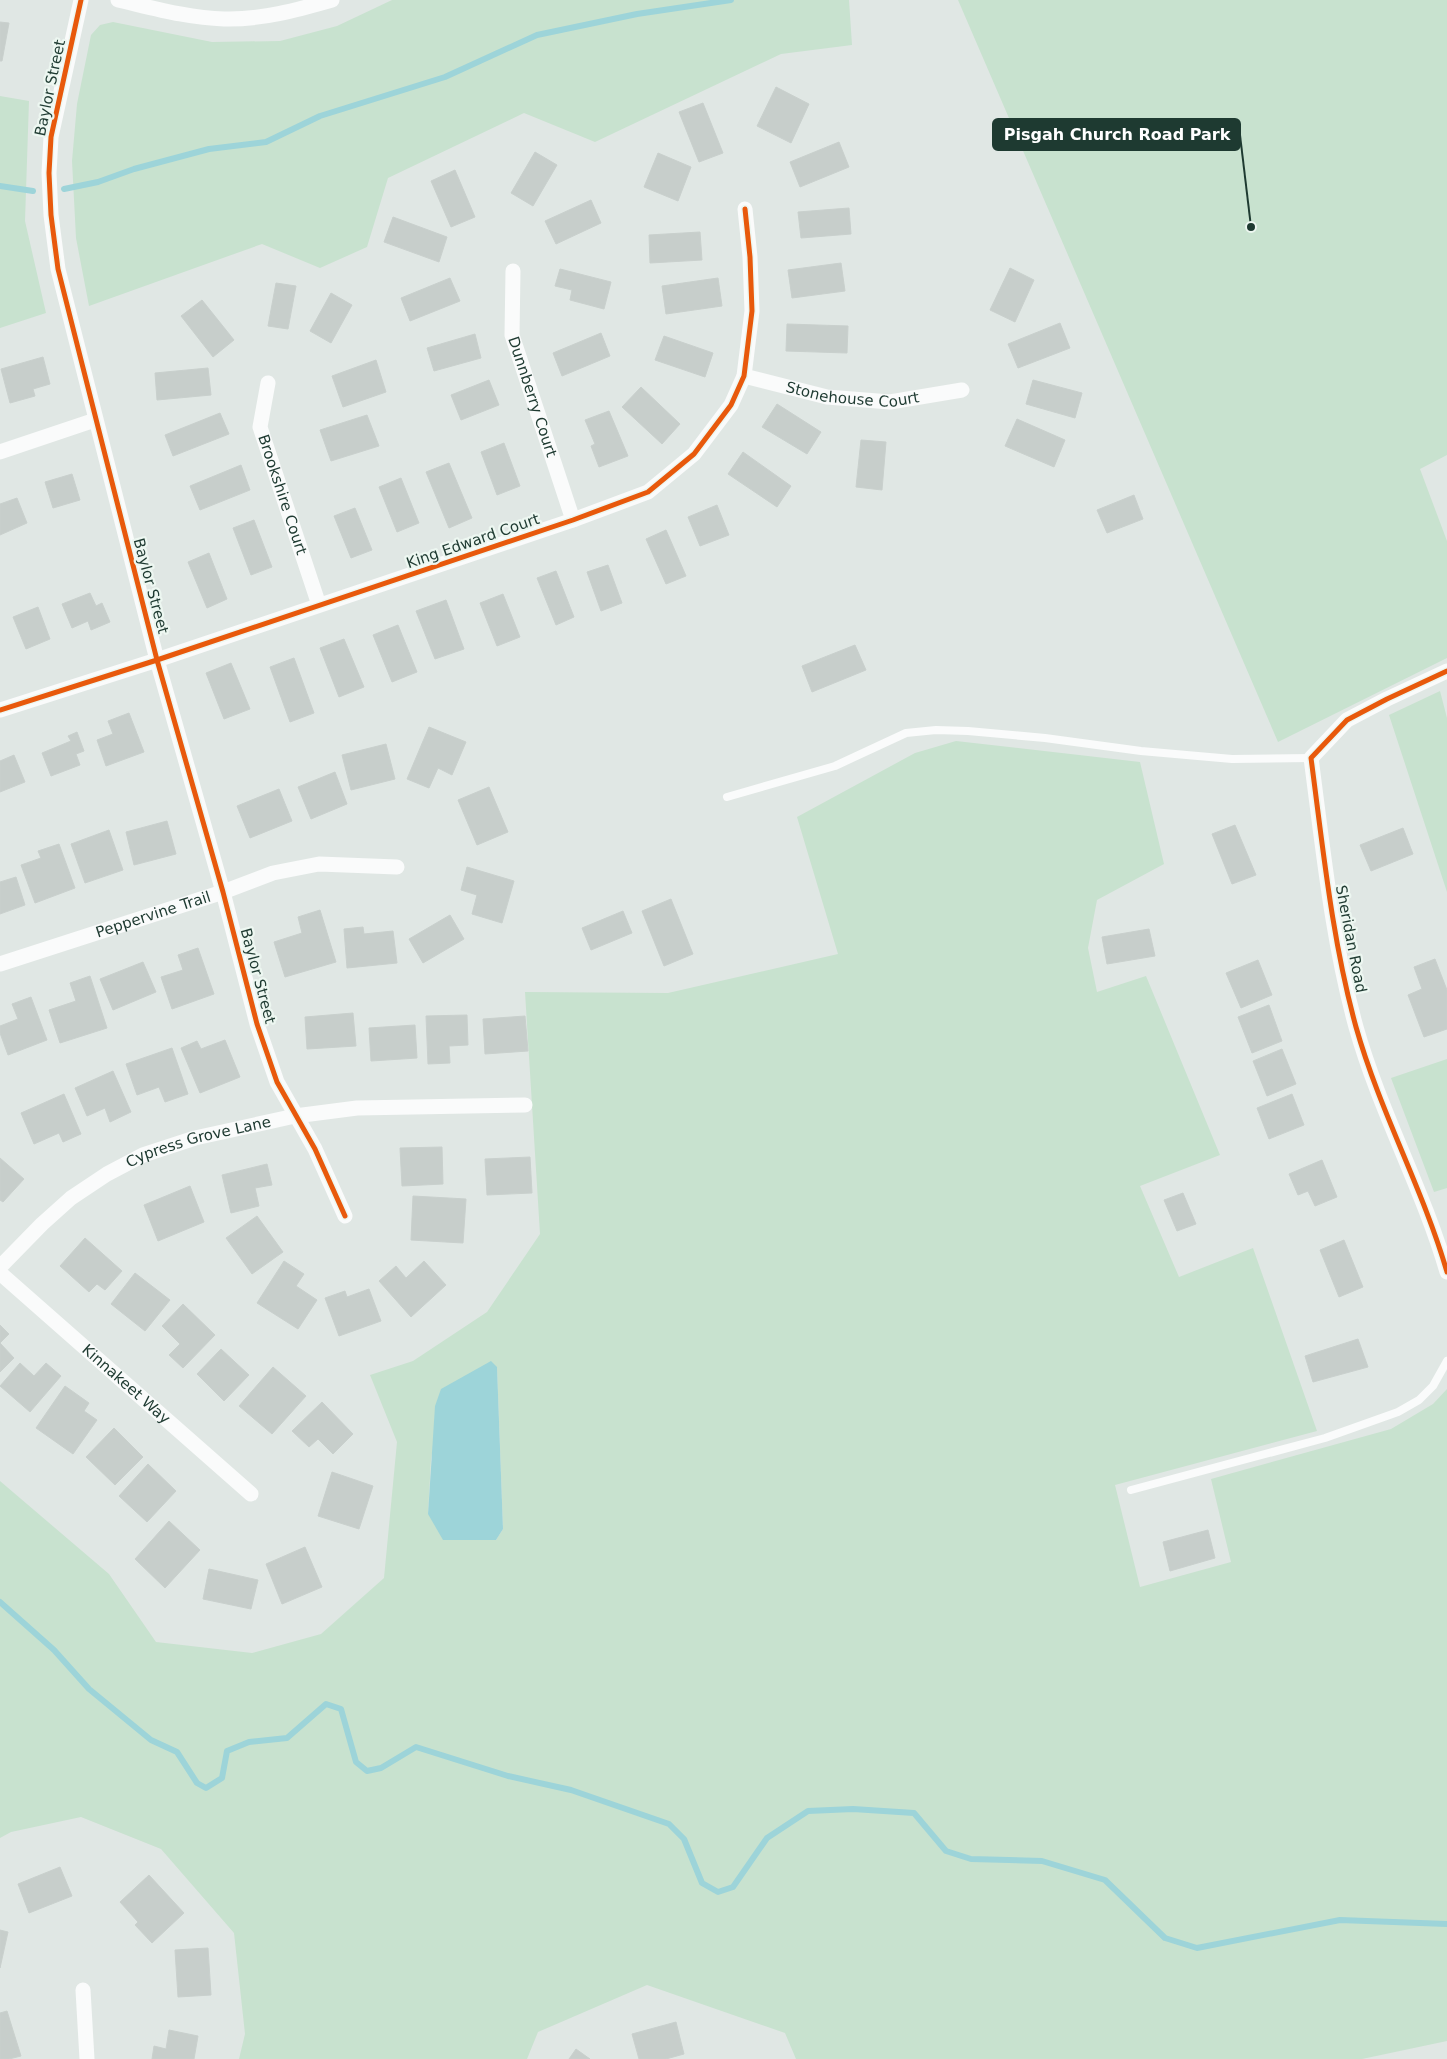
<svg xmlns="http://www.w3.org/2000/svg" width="1447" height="2059" font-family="'DejaVu Sans',sans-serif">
<rect width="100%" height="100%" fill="#e0e7e4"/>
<path fill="#c8e2cf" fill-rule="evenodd" d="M 392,0 L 849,0 L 852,45 L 781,54 L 595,142 L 524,113 L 388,178 L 367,247 L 320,268 L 262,244 L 89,306 L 76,238 L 72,161 L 77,104 L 91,35 L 100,25 L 113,22 L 212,42 L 280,41 L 337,26 Z
M 958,0 L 1447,0 L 1447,455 L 1420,469 L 1447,541 L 1447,658 L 1278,742 Z
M 0,96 L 29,101 L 25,221 L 46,313 L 0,328 Z
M 1440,691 L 1447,718 L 1447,892 L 1389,715 Z
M 956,741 L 1140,762 L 1164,864 L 1097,900 L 1088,948 L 1097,992 L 1146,976 L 1220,1155 L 1140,1186 L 1179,1277 L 1253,1248 L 1317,1431 L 1115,1485 L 1140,1587 L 1231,1562 L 1211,1479 L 1391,1429 L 1433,1404 L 1447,1389 L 1447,2041 L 1362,2059 L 796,2059 L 785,2033 L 647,1985 L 538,2032 L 527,2059 L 239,2059 L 245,2034 L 234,1933 L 161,1849 L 81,1817 L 11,1832 L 0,1838 L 0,1481 L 109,1574 L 156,1642 L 252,1653 L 321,1634 L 384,1578 L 397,1442 L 370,1375 L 413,1361 L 487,1312 L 540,1234 L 525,992 L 668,993 L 838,954 L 797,817 L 915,753 ZM 497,1367 L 503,1529 L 496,1540 L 428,1514 L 431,1460 L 434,1440 Z
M 1447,1059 L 1447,1188 L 1434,1192 L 1391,1078 Z"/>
<path fill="#9dd4d9" d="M 491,1361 L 497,1367 L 503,1529 L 496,1540 L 443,1540 L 428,1514 L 435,1406 L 441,1389 Z"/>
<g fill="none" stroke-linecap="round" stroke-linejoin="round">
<path stroke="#9dd4d9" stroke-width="6" d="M 0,186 L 33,191
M 64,189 L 98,182 L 134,169 L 209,149 L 266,142 L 320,116 L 445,77 L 537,35 L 637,14 L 731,0
M 0,1602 L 54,1650 L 89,1689 L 151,1740 L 177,1752 L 197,1783 L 206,1788 L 222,1778 L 227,1751 L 249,1742 L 287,1738 L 326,1704 L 341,1709 L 356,1762 L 367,1771 L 381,1768 L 416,1747 L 508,1776 L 571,1790 L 669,1824 L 684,1839 L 702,1883 L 718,1892 L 733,1887 L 767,1838 L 808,1811 L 853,1809 L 914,1813 L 946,1851 L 971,1859 L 1042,1861 L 1105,1880 L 1165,1938 L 1197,1948 L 1340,1920 L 1447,1924"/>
</g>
<path fill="#c7cecb" stroke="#c9d0cd" d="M 0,22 L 9,23 L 2,61 L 0,61 Z
M 776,87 L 809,104 L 791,143 L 757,126 Z
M 703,103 L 723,153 L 699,162 L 679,112 Z
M 839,142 L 849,167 L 800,187 L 790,162 Z
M 535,152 L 557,165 L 533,206 L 511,193 Z
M 658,153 L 691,167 L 678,201 L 644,187 Z
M 455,170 L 475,217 L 451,227 L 431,181 Z
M 591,200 L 601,223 L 556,244 L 545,221 Z
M 849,208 L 851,234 L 801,238 L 798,212 Z
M 393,217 L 447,237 L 439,262 L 384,242 Z
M 700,232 L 702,260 L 650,263 L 649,235 Z
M 841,263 L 845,291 L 792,298 L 788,270 Z
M 1010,268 L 1034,280 L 1015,322 L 990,310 Z
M 560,269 L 611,282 L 604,309 L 570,300 L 572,290 L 555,286 Z
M 450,278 L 460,301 L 410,321 L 401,298 Z
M 718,278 L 722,306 L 666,314 L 662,286 Z
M 276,283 L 296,286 L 288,329 L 268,326 Z
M 331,293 L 352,305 L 331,343 L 310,331 Z
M 202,300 L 234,340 L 213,357 L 181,316 Z
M 1060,323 L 1070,348 L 1018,368 L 1008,344 Z
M 787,324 L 848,326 L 847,353 L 786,351 Z
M 601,333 L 610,356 L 562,376 L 553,353 Z
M 475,334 L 481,358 L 434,371 L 427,348 Z
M 664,336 L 713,353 L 705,377 L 655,360 Z
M 43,357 L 50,384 L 33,389 L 35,396 L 10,403 L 1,369 Z
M 376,360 L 386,392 L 343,407 L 332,376 Z
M 208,368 L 211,395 L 157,400 L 155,373 Z
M 489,380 L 499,405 L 461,420 L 451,395 Z
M 1033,380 L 1082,393 L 1075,418 L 1026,404 Z
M 641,387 L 680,424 L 662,444 L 622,407 Z
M 777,404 L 821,432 L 807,454 L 762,427 Z
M 609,411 L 628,456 L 599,467 L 591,446 L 595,444 L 585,420 Z
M 220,413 L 229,434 L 173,456 L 165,435 Z
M 367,415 L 379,446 L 331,461 L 320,430 Z
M 1017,419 L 1065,440 L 1054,467 L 1005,446 Z
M 861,440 L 886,442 L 882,490 L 856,487 Z
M 504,443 L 520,486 L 497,495 L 481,452 Z
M 743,452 L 791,486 L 777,507 L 728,474 Z
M 449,463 L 472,518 L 449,528 L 426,472 Z
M 241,465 L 250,490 L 200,510 L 190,486 Z
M 72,474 L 80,500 L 53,508 L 45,482 Z
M 401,478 L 419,523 L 397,532 L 379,487 Z
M 1134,495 L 1143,519 L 1107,533 L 1097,510 Z
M 17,498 L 27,523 L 0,535 L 0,504 Z
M 717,505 L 729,535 L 700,546 L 688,517 Z
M 355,508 L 372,550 L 351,558 L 334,516 Z
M 254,520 L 272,567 L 251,575 L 233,528 Z
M 666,530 L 686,576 L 666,584 L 646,539 Z
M 209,553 L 227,599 L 207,608 L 188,562 Z
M 608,565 L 622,603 L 601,611 L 587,572 Z
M 556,571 L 574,617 L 556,625 L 537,578 Z
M 90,593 L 96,606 L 102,603 L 110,622 L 91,630 L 88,621 L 72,628 L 62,604 Z
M 503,594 L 520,637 L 497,646 L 480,603 Z
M 446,600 L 464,649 L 435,659 L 416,611 Z
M 38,607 L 50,639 L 26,649 L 13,617 Z
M 398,625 L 417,672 L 392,682 L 373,635 Z
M 344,639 L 364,687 L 339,697 L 320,648 Z
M 855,645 L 866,670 L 812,692 L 802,666 Z
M 294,658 L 314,713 L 290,722 L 270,667 Z
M 231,663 L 250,709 L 224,719 L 206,673 Z
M 129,713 L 144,752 L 106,766 L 97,740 L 113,734 L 108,721 Z
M 429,727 L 466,742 L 452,775 L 438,768 L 429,788 L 407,779 Z
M 77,732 L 84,751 L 76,754 L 80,765 L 51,776 L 42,753 L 71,741 L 68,736 Z
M 386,744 L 395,779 L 351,790 L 342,755 Z
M 14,755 L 25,782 L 0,792 L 0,761 Z
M 335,772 L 347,804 L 311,819 L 298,787 Z
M 489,787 L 508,832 L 477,845 L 458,800 Z
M 279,789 L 292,821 L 250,838 L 237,806 Z
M 167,821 L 176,854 L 134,865 L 126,832 Z
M 1235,825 L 1256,875 L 1232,884 L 1212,834 Z
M 1403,828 L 1413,854 L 1371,871 L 1360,845 Z
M 109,830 L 123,870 L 85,883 L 71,844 Z
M 59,844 L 75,888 L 35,903 L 21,865 L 41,858 L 38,851 Z
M 467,867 L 514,881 L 502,923 L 472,914 L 477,895 L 461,890 Z
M 16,877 L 25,905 L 0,914 L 0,882 Z
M 671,899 L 693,954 L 664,966 L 642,911 Z
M 320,910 L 336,962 L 285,977 L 274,942 L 302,933 L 298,917 Z
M 623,911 L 632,933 L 591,950 L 582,928 Z
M 450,915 L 464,939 L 423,963 L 409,939 Z
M 363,927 L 364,934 L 393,931 L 397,963 L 347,968 L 344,929 Z
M 1149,929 L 1155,956 L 1107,964 L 1102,937 Z
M 198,948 L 214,994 L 172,1009 L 161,977 L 183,970 L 178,955 Z
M 1435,959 L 1447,990 L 1447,1029 L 1424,1037 L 1408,995 L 1422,989 L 1414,967 Z
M 1258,960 L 1272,995 L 1241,1008 L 1226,973 Z
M 143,962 L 156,992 L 113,1010 L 100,979 Z
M 90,976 L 107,1028 L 60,1043 L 49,1010 L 76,1001 L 70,983 Z
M 31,997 L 47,1040 L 8,1055 L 0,1033 L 0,1026 L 18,1019 L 12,1004 Z
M 1269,1005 L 1282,1041 L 1252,1053 L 1238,1017 Z
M 353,1013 L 356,1046 L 307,1049 L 305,1017 Z
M 467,1015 L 468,1045 L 449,1046 L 450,1063 L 428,1064 L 426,1016 Z
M 525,1016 L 528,1051 L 485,1054 L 483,1019 Z
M 415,1025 L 417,1058 L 371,1061 L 369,1028 Z
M 225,1040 L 240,1077 L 200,1093 L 181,1048 L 197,1041 L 201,1049 Z
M 172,1048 L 188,1094 L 165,1102 L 159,1087 L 137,1095 L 126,1064 Z
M 1282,1049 L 1296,1084 L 1267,1096 L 1253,1061 Z
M 113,1071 L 131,1112 L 110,1122 L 105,1108 L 87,1116 L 75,1088 Z
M 64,1094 L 81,1134 L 63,1142 L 59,1133 L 34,1144 L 21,1113 Z
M 1292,1094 L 1304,1125 L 1269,1139 L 1257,1108 Z
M 442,1147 L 443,1184 L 402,1186 L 400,1148 Z
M 530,1157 L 532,1193 L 487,1195 L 485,1159 Z
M 0,1158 L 24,1179 L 3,1202 L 0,1200 Z
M 1322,1160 L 1337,1197 L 1315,1206 L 1308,1191 L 1298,1195 L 1289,1174 Z
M 267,1164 L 272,1185 L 255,1188 L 259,1206 L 231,1213 L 222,1175 Z
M 190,1186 L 204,1222 L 158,1241 L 144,1205 Z
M 1183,1193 L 1196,1224 L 1177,1231 L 1164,1200 Z
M 413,1196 L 466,1199 L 463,1243 L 411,1240 Z
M 257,1216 L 283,1252 L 252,1274 L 226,1238 Z
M 85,1238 L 122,1271 L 105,1290 L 97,1284 L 89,1292 L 60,1266 Z
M 1344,1240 L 1363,1287 L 1339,1297 L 1320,1250 Z
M 284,1261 L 304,1274 L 296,1286 L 317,1300 L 298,1329 L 257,1303 Z
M 424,1261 L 446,1285 L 411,1317 L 379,1281 L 396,1266 L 406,1278 Z
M 135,1273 L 170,1300 L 145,1331 L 111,1304 Z
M 369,1289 L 381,1321 L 339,1336 L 325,1298 L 345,1291 L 347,1297 Z
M 183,1304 L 215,1335 L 183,1368 L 169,1355 L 180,1344 L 162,1326 Z
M 0,1325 L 9,1334 L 0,1343 Z
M 1358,1339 L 1368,1367 L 1313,1382 L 1305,1356 Z
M 0,1343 L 14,1358 L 0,1372 Z
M 221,1349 L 249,1375 L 224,1401 L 197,1374 Z
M 20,1363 L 34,1376 L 46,1363 L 61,1376 L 30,1412 L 0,1386 Z
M 273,1367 L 306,1396 L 272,1434 L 239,1406 Z
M 65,1386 L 89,1403 L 84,1411 L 97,1420 L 73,1454 L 36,1428 Z
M 322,1402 L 353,1434 L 333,1454 L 318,1439 L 309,1447 L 292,1431 Z
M 114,1428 L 143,1457 L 115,1485 L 86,1457 Z
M 148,1464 L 176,1491 L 147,1522 L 119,1496 Z
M 332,1472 L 373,1486 L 359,1529 L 318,1516 Z
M 169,1521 L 200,1550 L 165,1588 L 135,1559 Z
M 1208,1530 L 1215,1558 L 1170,1571 L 1163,1542 Z
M 305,1547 L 322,1587 L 282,1604 L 266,1564 Z
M 209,1569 L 258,1580 L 251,1609 L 203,1599 Z
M 60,1867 L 72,1896 L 29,1913 L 18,1884 Z
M 149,1875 L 184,1913 L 152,1943 L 135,1925 L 138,1922 L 120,1902 Z
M 0,1930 L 8,1932 L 0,1968 Z
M 208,1948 L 211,1995 L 178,1997 L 175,1950 Z
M 7,2011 L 21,2056 L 9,2059 L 0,2059 L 0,2013 Z
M 676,2022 L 684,2054 L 666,2059 L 639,2059 L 632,2034 Z
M 169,2030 L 198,2036 L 194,2059 L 152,2059 L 154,2046 L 166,2049 Z
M 576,2049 L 590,2059 L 569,2059 Z"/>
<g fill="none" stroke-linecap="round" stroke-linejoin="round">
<path stroke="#fafbfb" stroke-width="8" d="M 727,797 L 835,766 L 906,733 L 936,730 L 968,731 L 1045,738 L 1141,751 L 1232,759 L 1311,758
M 1131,1490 L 1325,1438 L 1398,1412 L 1419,1400 L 1433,1386 L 1447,1361"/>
<g stroke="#fafbfb" stroke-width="15">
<path d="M 81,0 L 51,137 L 49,173 L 51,215 L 58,269 L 157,660 L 223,892 L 257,1024 L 277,1082 L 315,1149 L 345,1216"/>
<path d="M 118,0 C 153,8 188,18 224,19 C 261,20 297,10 332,0"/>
<path id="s1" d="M 513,271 L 512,335 L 573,520"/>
<path id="s2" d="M 744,376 L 827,397 L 890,402 L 962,390"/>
<path id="s3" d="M 268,383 L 260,427 L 319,605"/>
<path d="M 0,452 L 95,420"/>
<path d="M 1447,671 L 1387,699 L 1347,720 L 1311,758 C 1323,848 1332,940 1356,1027 C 1380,1112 1423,1189 1447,1272"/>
<path d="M 0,710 L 157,660 L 573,520 L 648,492 L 694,454 L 731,405 L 744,376 L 752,311 L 750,257 L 745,209"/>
<path id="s4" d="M 0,964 L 223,892 L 273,873 L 319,864 L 397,867"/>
<path id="s5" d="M 0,1267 L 42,1224 L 71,1198 L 107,1174 L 143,1155 L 195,1138 L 295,1116 L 357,1108 L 525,1105"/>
<path id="s6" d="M 0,1273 L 251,1494"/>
<path d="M 83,1990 L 87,2059"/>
</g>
<g stroke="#edf7f1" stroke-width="8">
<path id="cycleway" d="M 81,0 L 51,137 L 49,173 L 51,215 L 58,269 L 157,660 L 223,892 L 257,1024 L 277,1082 L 315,1149 L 345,1216
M 1447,671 L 1387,699 L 1347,720 L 1311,758 C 1323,848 1332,940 1356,1027 C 1380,1112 1423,1189 1447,1272
M 0,710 L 157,660 L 573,520 L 648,492 L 694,454 L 731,405 L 744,376 L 752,311 L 750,257 L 745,209"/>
</g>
<use href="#cycleway" stroke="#e8590c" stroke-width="5"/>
</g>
<g text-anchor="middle" stroke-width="4.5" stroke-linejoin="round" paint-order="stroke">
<g font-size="15" fill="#1e3a31" stroke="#edf7f1">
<text transform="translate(50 88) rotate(-78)" y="5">Baylor Street</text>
<text dy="5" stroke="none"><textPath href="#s2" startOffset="111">Stonehouse Court</textPath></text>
<text dy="5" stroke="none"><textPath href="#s1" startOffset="129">Dunnberry Court</textPath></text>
<text dy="5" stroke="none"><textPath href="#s3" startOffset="116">Brookshire Court</textPath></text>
<text transform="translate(473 541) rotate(-19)" y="5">King Edward Court</text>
<text transform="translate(151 586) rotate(75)" y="5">Baylor Street</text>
<text dy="5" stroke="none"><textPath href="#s4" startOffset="161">Peppervine Trail</textPath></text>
<text transform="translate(1351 939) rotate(79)" y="5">Sheridan Road</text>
<text transform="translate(258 976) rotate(75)" y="5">Baylor Street</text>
<text dy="5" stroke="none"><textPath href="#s5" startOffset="240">Cypress Grove Lane</textPath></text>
<text dy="5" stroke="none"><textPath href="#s6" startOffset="168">Kinnakeet Way</textPath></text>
</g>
</g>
<path fill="none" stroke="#1e3a31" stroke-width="2" d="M1251 227L1240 135"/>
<circle fill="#1e3a31" stroke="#edf7f1" stroke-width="2" cx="1251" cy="227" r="5"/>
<rect fill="#1e3a31" stroke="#1e3a31" stroke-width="2" x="993" y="119" width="247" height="31" rx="5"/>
<g font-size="16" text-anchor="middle" font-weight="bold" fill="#fff">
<text x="1117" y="140">Pisgah Church Road Park</text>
</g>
</svg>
